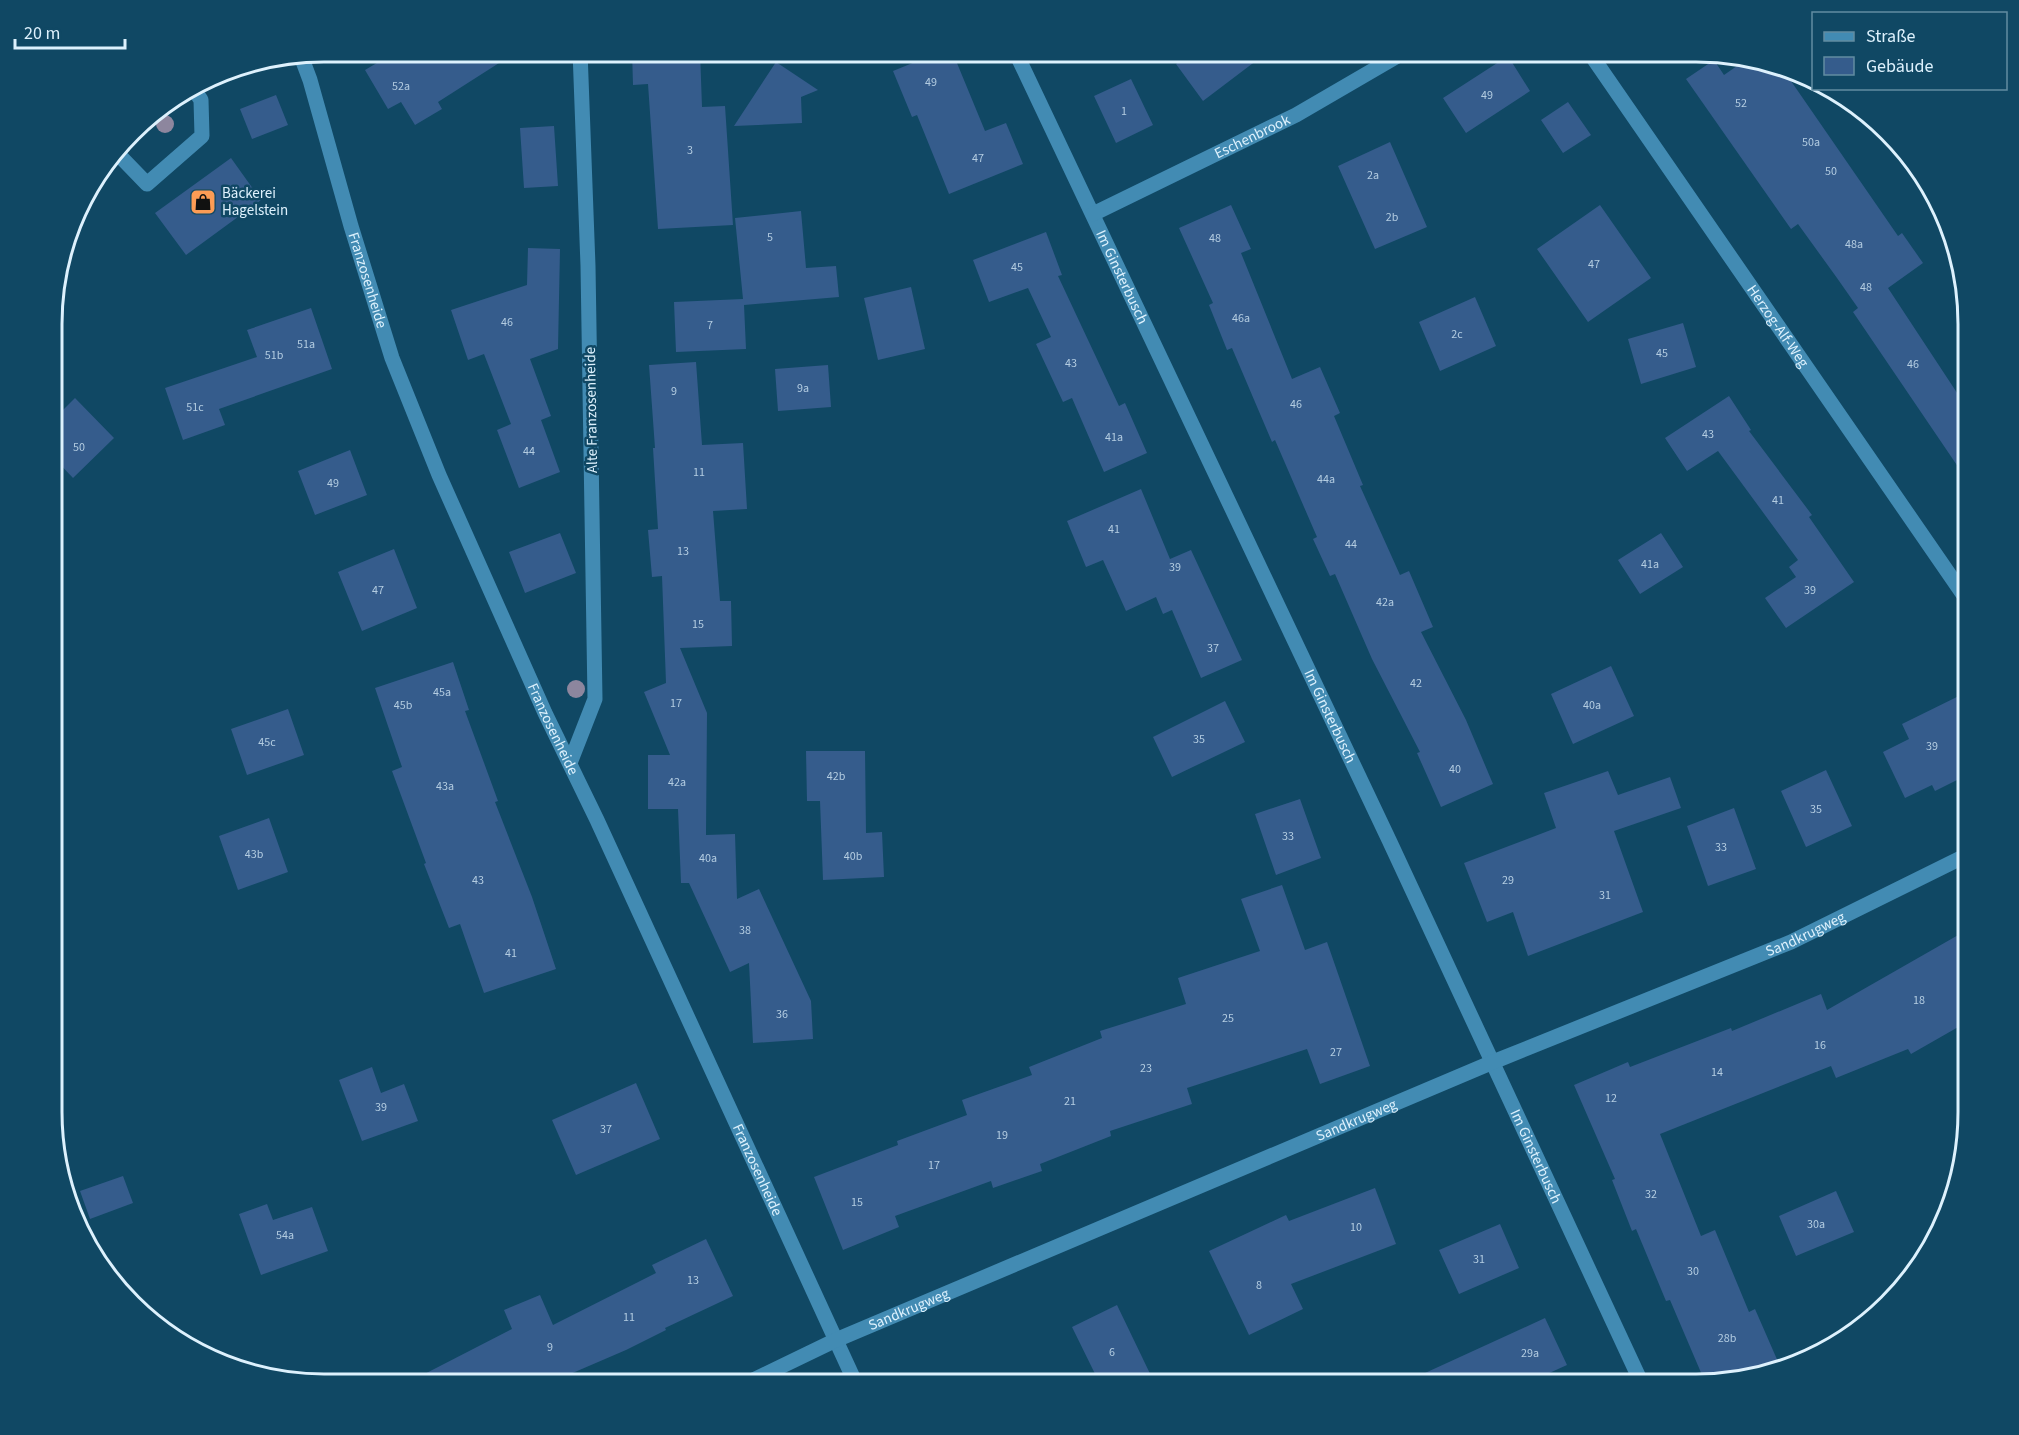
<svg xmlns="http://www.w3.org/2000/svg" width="2019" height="1435" font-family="'Source Sans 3',sans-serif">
<rect width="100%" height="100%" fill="#104864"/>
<path fill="#355c8c" d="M 397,51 L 518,51 L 438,102 L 442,109 L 415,125 L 401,102 L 388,109 L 365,70 Z
M 632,51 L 700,51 L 702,107 L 725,106 L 733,225 L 658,229 L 648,84 L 633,85 Z
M 942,51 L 952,51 L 985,131 L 1006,123 L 1023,164 L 949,194 L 917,115 L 912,117 L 893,71 Z
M 1193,51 L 1269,51 L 1203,101 L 1176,64 Z
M 1508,56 L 1530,91 L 1466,133 L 1443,98 Z
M 1747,59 L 1782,68 L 1898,236 L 1902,233 L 1923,263 L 1888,288 L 1967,408 L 1967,480 L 1853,312 L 1858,308 L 1837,278 L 1798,224 L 1791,229 L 1686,79 L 1714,60 L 1724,75 Z
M 776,62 L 818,90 L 801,97 L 802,123 L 734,126 Z
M 1131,79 L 1153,125 L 1116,143 L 1094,96 Z
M 276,95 L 288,125 L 252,139 L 240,109 Z
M 1568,102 L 1591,135 L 1563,153 L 1541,120 Z
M 554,126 L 558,186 L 524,188 L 520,128 Z
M 1390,142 L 1427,227 L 1375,249 L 1338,166 Z
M 231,158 L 261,200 L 186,255 L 155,213 Z
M 1231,205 L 1251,249 L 1241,253 L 1292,379 L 1320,367 L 1340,413 L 1334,416 L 1363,485 L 1360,486 L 1400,575 L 1409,571 L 1433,627 L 1421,632 L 1466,720 L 1493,784 L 1441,807 L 1417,753 L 1420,752 L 1372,659 L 1335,574 L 1330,576 L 1313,539 L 1317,537 L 1275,440 L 1272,442 L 1232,348 L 1227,350 L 1209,305 L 1213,303 L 1179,228 Z
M 1600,205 L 1651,278 L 1588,322 L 1537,249 Z
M 801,211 L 806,268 L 836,266 L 839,297 L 744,305 L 746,349 L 676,352 L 674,302 L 743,299 L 735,218 Z
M 1046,232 L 1062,275 L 1058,276 L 1119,406 L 1125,403 L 1147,453 L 1104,472 L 1072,398 L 1063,402 L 1036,344 L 1051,337 L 1028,288 L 989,302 L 973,260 Z
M 528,248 L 560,249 L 558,349 L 530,359 L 551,416 L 541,420 L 560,472 L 519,488 L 497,430 L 511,424 L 484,354 L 468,360 L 451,310 L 527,285 Z
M 911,287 L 925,349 L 878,360 L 864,298 Z
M 1475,297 L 1496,346 L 1440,371 L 1419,322 Z
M 311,308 L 332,369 L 219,409 L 225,425 L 183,440 L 165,388 L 257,357 L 247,330 Z
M 1683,323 L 1696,367 L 1641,384 L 1628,339 Z
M 696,362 L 702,445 L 743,443 L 747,509 L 713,511 L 720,601 L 731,601 L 732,646 L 680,648 L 707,713 L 706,835 L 735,834 L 737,899 L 759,889 L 811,1001 L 813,1039 L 753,1043 L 749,963 L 730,972 L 689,883 L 681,883 L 678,809 L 648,809 L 648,755 L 670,755 L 644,692 L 666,683 L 662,576 L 652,577 L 648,530 L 658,529 L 653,448 L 655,448 L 649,365 Z
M 828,365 L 831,407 L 778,411 L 775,369 Z
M 1729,396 L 1751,430 L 1749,431 L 1812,515 L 1809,517 L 1854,582 L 1786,628 L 1765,598 L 1796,577 L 1789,567 L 1798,560 L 1718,451 L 1687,471 L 1665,438 Z
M 75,398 L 114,438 L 73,478 L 53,457 L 53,420 Z
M 350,450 L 367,495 L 315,515 L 298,471 Z
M 1141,489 L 1170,559 L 1191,550 L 1242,660 L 1201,678 L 1172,610 L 1163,614 L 1156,597 L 1126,611 L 1103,560 L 1086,567 L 1067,521 Z
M 560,533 L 576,573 L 525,593 L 509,552 Z
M 1661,533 L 1683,567 L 1640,594 L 1618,560 Z
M 394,549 L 417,608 L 362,631 L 338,572 Z
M 453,662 L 469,710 L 465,711 L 498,801 L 495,802 L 532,897 L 556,969 L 484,993 L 460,924 L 449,928 L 424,864 L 426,863 L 392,771 L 402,767 L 375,688 Z
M 1611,666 L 1634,716 L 1573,744 L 1551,694 Z
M 1967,692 L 1967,775 L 1935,791 L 1932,785 L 1905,798 L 1883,752 L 1909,739 L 1902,724 Z
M 1225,701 L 1245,742 L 1172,777 L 1153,737 Z
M 288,709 L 304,755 L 247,775 L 231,729 Z
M 806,751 L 865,751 L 866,833 L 882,832 L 884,877 L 823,880 L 820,801 L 807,801 Z
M 1826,770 L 1852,826 L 1806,847 L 1781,791 Z
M 1608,771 L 1618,795 L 1670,777 L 1681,808 L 1614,831 L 1643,912 L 1528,956 L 1513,912 L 1487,922 L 1464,863 L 1556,828 L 1544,793 Z
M 1300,799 L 1321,858 L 1276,875 L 1255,814 Z
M 1734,808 L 1756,869 L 1708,886 L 1687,826 Z
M 269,818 L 288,872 L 238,890 L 219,836 Z
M 1282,885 L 1305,950 L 1327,942 L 1370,1066 L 1320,1084 L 1307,1049 L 1187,1088 L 1192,1104 L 1110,1131 L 1111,1136 L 1040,1164 L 1042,1171 L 993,1188 L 991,1181 L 895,1216 L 899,1227 L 843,1250 L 814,1177 L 898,1145 L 897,1141 L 967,1115 L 962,1100 L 1032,1075 L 1029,1067 L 1102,1038 L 1100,1031 L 1186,1004 L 1178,978 L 1260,951 L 1241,899 Z
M 1967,930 L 1967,1022 L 1911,1054 L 1908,1049 L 1836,1078 L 1831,1066 L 1660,1134 L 1701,1236 L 1715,1230 L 1749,1312 L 1755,1309 L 1779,1364 L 1705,1382 L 1670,1300 L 1666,1301 L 1636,1229 L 1632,1231 L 1612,1180 L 1615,1179 L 1574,1085 L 1628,1062 L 1630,1067 L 1731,1028 L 1732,1031 L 1821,994 L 1827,1010 Z
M 372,1067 L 381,1093 L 404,1084 L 418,1121 L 362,1141 L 339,1080 Z
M 636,1083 L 660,1139 L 576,1175 L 552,1120 Z
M 123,1176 L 133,1203 L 90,1219 L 80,1191 Z
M 1375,1188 L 1396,1244 L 1291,1284 L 1303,1309 L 1249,1335 L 1209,1251 L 1286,1215 L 1289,1221 Z
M 1836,1191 L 1854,1232 L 1796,1256 L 1779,1216 Z
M 267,1204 L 273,1220 L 312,1207 L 328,1251 L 261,1275 L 239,1214 Z
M 1500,1224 L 1519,1268 L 1459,1294 L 1439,1250 Z
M 706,1239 L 733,1296 L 665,1328 L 666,1330 L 626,1350 L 547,1384 L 407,1383 L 512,1329 L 504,1310 L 540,1295 L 553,1325 L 656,1273 L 652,1265 Z
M 1117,1305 L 1155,1384 L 1100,1384 L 1072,1327 Z
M 1545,1318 L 1567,1365 L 1525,1384 L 1401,1384 Z"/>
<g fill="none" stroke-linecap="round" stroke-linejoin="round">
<g stroke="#428bb3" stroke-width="15">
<path id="s1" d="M 1015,51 L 1389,840 L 1642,1384"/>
<path id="s2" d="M 1589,52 L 1967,600"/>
<path id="s3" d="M 301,56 L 310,80 L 351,226 L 392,358 L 439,475 L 545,713 L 597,820 L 856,1384"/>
<path d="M 117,153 L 147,184 L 202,136 L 201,100 L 193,88"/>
<path id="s4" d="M 1093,214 L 1296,115 L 1406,51"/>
<path d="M 570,763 L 595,699 L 588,266 L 580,51"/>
<path id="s5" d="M 745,1384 L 836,1340 L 1493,1062 L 1791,942 L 1967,855"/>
</g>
</g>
<g fill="#8d869e">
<circle cx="165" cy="124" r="9"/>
<circle cx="576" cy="689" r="9"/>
</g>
<defs>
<g id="shop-square" transform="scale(1.35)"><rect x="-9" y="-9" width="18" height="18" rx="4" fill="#fd9c55" stroke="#104864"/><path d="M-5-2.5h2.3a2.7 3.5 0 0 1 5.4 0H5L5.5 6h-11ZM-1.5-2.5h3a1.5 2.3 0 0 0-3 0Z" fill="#111"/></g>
</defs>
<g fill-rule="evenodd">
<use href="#shop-square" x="203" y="202"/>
</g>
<g text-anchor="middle" stroke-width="5" stroke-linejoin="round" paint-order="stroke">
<g font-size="12" fill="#b3cce1">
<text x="931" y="86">49</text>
<text x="401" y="90">52a</text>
<text x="1487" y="99">49</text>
<text x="1741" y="107">52</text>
<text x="1124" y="115">1</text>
<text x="1811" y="146">50a</text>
<text x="690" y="154">3</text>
<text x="978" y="162">47</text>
<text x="1831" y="175">50</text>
<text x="1373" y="179">2a</text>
<text x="1392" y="221">2b</text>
<text x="770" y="241">5</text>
<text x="1215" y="242">48</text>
<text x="1854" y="248">48a</text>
<text x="1594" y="268">47</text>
<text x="1017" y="271">45</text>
<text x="1866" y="291">48</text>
<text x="1241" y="322">46a</text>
<text x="507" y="326">46</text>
<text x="710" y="329">7</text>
<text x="1457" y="338">2c</text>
<text x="306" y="348">51a</text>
<text x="1662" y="357">45</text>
<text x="274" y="359">51b</text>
<text x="1071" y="367">43</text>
<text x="1913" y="368">46</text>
<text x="803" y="392">9a</text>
<text x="674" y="395">9</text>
<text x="1296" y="408">46</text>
<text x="195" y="411">51c</text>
<text x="1708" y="438">43</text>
<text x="1114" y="441">41a</text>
<text x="79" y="451">50</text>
<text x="529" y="455">44</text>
<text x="699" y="476">11</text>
<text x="1326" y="483">44a</text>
<text x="333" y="487">49</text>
<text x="1778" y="504">41</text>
<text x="1114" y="533">41</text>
<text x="1351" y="548">44</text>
<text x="683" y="555">13</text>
<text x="1650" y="568">41a</text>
<text x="1175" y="571">39</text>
<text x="378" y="594">47</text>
<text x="1810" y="594">39</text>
<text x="1385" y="606">42a</text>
<text x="698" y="628">15</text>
<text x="1213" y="652">37</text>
<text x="1416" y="687">42</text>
<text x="442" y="696">45a</text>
<text x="676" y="707">17</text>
<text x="403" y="709">45b</text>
<text x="1592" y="709">40a</text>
<text x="1199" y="743">35</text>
<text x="267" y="746">45c</text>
<text x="1932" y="750">39</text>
<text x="1455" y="773">40</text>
<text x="836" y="780">42b</text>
<text x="677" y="786">42a</text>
<text x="445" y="790">43a</text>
<text x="1816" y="813">35</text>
<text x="1288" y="840">33</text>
<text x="1721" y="851">33</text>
<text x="254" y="858">43b</text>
<text x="853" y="860">40b</text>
<text x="708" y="862">40a</text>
<text x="478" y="884">43</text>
<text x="1508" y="884">29</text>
<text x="1605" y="899">31</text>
<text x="745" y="934">38</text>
<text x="511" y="957">41</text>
<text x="1919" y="1004">18</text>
<text x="782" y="1018">36</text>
<text x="1228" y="1022">25</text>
<text x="1820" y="1049">16</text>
<text x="1336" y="1056">27</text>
<text x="1146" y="1072">23</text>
<text x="1717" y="1076">14</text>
<text x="1611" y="1102">12</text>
<text x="1070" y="1105">21</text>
<text x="381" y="1111">39</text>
<text x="606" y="1133">37</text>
<text x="1002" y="1139">19</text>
<text x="934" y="1169">17</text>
<text x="1651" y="1198">32</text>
<text x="857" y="1206">15</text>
<text x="1816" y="1228">30a</text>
<text x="1356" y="1231">10</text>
<text x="285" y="1239">54a</text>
<text x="1479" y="1263">31</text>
<text x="1693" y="1275">30</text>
<text x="693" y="1284">13</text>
<text x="1259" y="1289">8</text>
<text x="629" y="1321">11</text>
<text x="1727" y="1342">28b</text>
<text x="550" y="1351">9</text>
<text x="1112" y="1356">6</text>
<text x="1530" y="1357">29a</text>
</g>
<g font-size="15" fill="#ddf1fd" stroke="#104864">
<text dy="5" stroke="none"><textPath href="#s4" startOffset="177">Eschenbrook</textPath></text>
<text dy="5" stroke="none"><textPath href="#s1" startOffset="250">Im Ginsterbusch</textPath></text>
<text dy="5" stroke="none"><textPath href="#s3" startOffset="234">Franzosenheide</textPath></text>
<text dy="5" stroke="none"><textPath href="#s2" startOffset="333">Herzog-Alf-Weg</textPath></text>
<text transform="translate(591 410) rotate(-91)" y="5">Alte Franzosenheide</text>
<text dy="5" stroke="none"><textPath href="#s1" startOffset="736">Im Ginsterbusch</textPath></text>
<text dy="5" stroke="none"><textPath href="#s3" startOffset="720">Franzosenheide</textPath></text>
<text dy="5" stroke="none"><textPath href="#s5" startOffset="1152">Sandkrugweg</textPath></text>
<text dy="5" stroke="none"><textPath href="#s5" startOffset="666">Sandkrugweg</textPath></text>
<text dy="5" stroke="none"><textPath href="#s1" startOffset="1222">Im Ginsterbusch</textPath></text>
<text dy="5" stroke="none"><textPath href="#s3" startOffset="1206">Franzosenheide</textPath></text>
<text dy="5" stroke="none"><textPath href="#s5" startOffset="180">Sandkrugweg</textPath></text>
</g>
<g font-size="15" fill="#ddf1fd" stroke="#104864" text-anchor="start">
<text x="222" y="198">Bäckerei<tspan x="222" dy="17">Hagelstein</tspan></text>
</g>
</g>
<path d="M0 0H2019V1435H0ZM324 62H1696A262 262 0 0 1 1958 324V1112A262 262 0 0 1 1696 1374H324A262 262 0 0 1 62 1112V324A262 262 0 0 1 324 62Z" fill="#104864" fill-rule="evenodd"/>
<path fill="none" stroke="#ddf1fd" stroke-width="3" d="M324 62H1696A262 262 0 0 1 1958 324V1112A262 262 0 0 1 1696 1374H324A262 262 0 0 1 62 1112V324A262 262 0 0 1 324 62Z"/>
<rect x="1812" y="12" width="195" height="78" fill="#104864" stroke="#628ca1" stroke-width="1.5"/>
<rect x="1824" y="32" width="30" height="9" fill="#428bb3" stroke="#628ca1" stroke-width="1.5"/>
<text x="1866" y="42" font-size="18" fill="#ddf1fd">Straße</text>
<rect x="1824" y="57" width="30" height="18" fill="#355c8c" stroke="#628ca1" stroke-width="1.5"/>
<text x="1866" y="72" font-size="18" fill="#ddf1fd">Gebäude</text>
<path d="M15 39v9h110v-9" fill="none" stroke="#ddf1fd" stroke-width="3"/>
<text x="24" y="39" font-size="18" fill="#ddf1fd" stroke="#104864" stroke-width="4.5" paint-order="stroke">20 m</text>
</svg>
